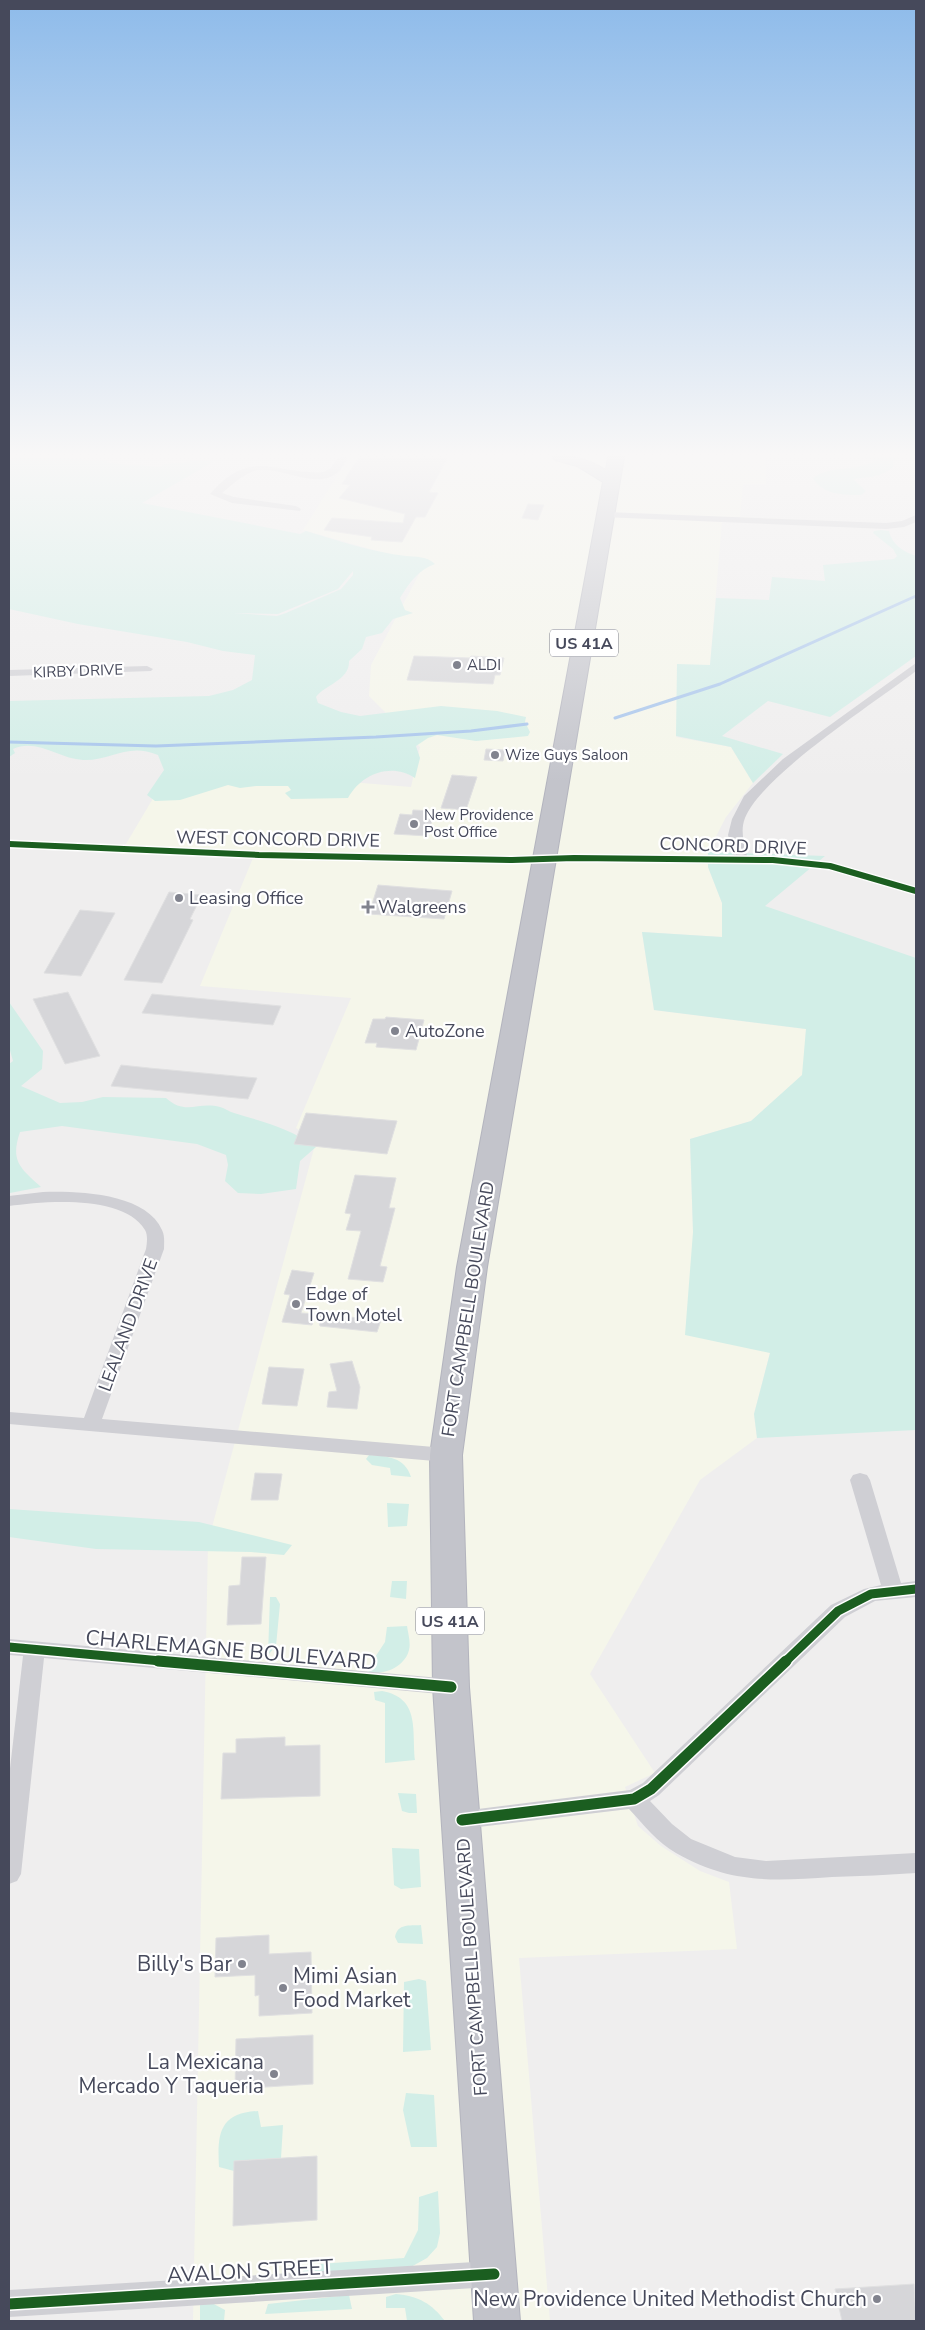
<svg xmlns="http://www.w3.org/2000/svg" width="925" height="2330" font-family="'Nunito Sans',sans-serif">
<rect width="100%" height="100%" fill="#efeeee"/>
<path fill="#f5f6ea" d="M 349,457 L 766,458 L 766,484 L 743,484 L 740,517 L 822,521 L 722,521 L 710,665 L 676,737 L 731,747 L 753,783 L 726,817 L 708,852 L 708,867 L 722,903 L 722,937 L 642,932 L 654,1010 L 806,1029 L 803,1075 L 751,1121 L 690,1139 L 693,1231 L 770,1353 L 754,1414 L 757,1438 L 700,1480 L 590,1674 L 655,1773 L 625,1787 L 638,1826 L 661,1846 L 700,1871 L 729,1882 L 737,1949 L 519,1958 L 550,2321 L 193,2321 L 208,1542 L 316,1141 L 296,1128 L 351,998 L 200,986 L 253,858 L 120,854 L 161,785 L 362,783 L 411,787 L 420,747 L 369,696 L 371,665 L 427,559 L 395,556 L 303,530 Z"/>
<path fill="#d2eee7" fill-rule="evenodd" d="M 15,457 L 108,460 L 106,463 L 161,467 L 164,464 C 179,464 198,458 213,462 L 142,503 L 300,534 L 306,531 C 339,541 372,552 406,556 C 416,557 427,556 435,564 C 418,570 409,583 400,598 L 405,610 L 413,613 L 393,619 L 382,633 L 366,637 L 362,649 L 349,661 C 350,680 325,685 316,697 L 318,703 L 341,712 L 360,716 L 441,706 L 497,711 L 526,717 L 525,722 L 530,732 L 528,736 L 476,741 L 437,735 L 428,738 L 416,746 L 420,758 L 415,778 C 391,762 361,774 348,798 L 291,799 L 285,793 L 291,790 L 288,786 L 256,786 L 240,788 L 228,785 L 180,800 L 155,801 L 147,795 L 164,770 L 158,755 C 127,742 112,761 83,760 C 59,759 37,738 13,749 L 15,753 L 9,757 L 9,701 L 209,696 L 233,690 L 252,680 L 255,655 L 223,651 L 187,642 L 78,624 L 9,609 L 9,462 ZM 353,571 L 353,575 L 341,589 L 286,613 L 277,616 L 233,613 L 278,614 L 338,589 Z
M 856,457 L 916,457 L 916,458 L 900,457 L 892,462 L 894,466 C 883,477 868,477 853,479 L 866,491 L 861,495 C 843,495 823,495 813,478 C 831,465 852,472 873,462 L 872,459 Z
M 881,530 L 889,531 C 892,545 904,552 916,556 L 916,656 L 830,717 L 768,701 L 722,736 L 783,754 L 753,783 L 731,747 L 676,736 L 677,664 L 710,665 L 716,598 L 769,600 L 772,577 L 825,581 L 823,565 L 894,559 L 897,556 L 893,549 L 873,533 L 874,531 Z
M 708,852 L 825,856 L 765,906 L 916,958 L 916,1430 L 757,1438 L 754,1414 L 770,1353 L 685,1335 L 693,1232 L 690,1139 L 751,1121 L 802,1075 L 806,1029 L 654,1010 L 642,932 L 722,937 L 722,903 L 708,867 Z
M 9,1002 L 43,1051 L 42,1069 L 21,1086 L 60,1103 L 82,1102 L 103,1097 L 166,1098 C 186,1116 198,1101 220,1107 C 225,1108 229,1112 234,1113 C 267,1123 287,1127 316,1147 L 300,1161 L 296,1189 L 261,1194 L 238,1193 L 225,1181 L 228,1165 L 226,1155 L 197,1144 L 62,1126 L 20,1132 C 10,1161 20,1168 41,1187 L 10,1193 L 9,1064 L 13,1061 L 9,1047 Z
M 369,1455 C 387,1456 405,1457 411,1477 L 391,1475 L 390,1468 L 372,1465 L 366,1459 Z
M 387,1503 L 409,1504 L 407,1526 L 388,1527 Z
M 9,1509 L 199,1522 L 292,1545 L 284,1555 L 251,1552 L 96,1549 L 9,1537 Z
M 392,1581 L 407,1581 L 406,1599 L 390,1597 Z
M 270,1597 L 276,1597 L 280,1604 L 276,1646 L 268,1655 Z
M 407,1626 C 408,1633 411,1643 409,1650 C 405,1667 382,1677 366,1671 L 385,1642 L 387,1627 Z
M 382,1691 C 420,1698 412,1729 415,1760 L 385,1763 L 385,1703 L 375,1700 L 374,1692 Z
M 398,1793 L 416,1794 L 417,1813 L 409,1813 L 402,1811 Z
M 392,1848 L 419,1849 L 421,1887 L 401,1889 L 394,1885 Z
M 421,1925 L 423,1944 L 398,1943 L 395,1937 C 398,1923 409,1926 421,1925 Z
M 419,1979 L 426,1981 L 431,2050 L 403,2052 L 404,1982 Z
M 406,2093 L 434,2095 L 437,2147 L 411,2147 L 403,2110 Z
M 258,2111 L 261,2127 L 283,2125 L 281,2158 L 234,2161 L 234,2171 L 219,2167 C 217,2133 220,2113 258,2111 Z
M 438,2191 L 440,2233 L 437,2247 L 427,2258 L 409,2268 L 300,2274 L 307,2267 L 319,2264 L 404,2258 L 418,2230 L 419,2197 Z
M 396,2294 C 419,2296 432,2304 445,2321 L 407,2321 L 405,2308 L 386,2308 L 386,2297 Z
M 349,2295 L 352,2309 L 265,2314 L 268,2304 Z
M 210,2302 L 225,2310 L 224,2321 L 200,2321 L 200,2303 Z"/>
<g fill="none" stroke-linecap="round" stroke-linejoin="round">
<path stroke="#a7c5ec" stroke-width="3" d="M 615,718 L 720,684 L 916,596
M 9,742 L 156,746 L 376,737 L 471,731 L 527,724"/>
</g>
<path fill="#d6d6d9" stroke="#e0e0e1" d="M 359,457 L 448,457 L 429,492 L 438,493 L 425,517 L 416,517 L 402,542 L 371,540 L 372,537 L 324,530 L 332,518 L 403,523 L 405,514 L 339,498 L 350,485 L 342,484 Z
M 528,504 L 544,505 L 538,520 L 522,518 Z
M 414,656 L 470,658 L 471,656 L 504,658 L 500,675 L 495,675 L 493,684 L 407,680 Z
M 486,749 L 505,750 L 503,761 L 484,760 Z
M 452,775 L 477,777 L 466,810 L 441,808 Z
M 413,810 L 434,811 L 428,836 L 394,834 L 400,814 L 412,815 Z
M 378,885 L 452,891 L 444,919 L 369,914 Z
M 169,892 L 202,895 L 190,919 L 193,920 L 162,983 L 124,980 Z
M 80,910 L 115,913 L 81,976 L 44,973 Z
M 68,992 L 100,1056 L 65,1064 L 33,999 Z
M 152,994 L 281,1006 L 273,1025 L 142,1013 Z
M 386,1017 L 424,1020 L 416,1050 L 376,1047 L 377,1043 L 365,1043 L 373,1019 L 385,1019 Z
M 121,1065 L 149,1068 L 257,1078 L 248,1099 L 111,1086 Z
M 306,1113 L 397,1121 L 387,1154 L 294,1144 Z
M 355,1175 L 396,1178 L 389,1208 L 395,1208 L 380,1266 L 387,1267 L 383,1282 L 348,1279 L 361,1231 L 346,1230 L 351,1214 L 345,1213 Z
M 292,1270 L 314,1273 L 301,1313 L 315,1314 L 312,1325 L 282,1322 L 290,1295 L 284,1294 Z
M 317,1314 L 381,1320 L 377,1332 L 320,1326 Z
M 352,1361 L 360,1387 L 357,1409 L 327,1407 L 329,1392 L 337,1391 L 330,1364 Z
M 269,1367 L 304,1369 L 297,1406 L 262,1404 Z
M 255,1473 L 282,1474 L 278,1500 L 251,1500 Z
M 242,1557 L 266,1557 L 261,1624 L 227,1625 L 229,1586 L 240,1585 Z
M 285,1737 L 285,1746 L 320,1745 L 320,1796 L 221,1799 L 223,1753 L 236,1753 L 236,1739 Z
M 269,1935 L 269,1954 L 311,1952 L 312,2013 L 259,2016 L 259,1995 L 255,1996 L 255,1975 L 215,1977 L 216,1938 Z
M 313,2035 L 313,2084 L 235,2089 L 236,2039 Z
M 317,2156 L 317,2220 L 233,2226 L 234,2161 Z
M 914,2284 L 916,2321 L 842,2321 L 835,2289 Z"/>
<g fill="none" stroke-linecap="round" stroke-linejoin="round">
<g stroke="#b3b4be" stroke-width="2">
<path id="trunk" d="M 553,457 C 574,455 588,459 606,470 L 608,457 L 624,457 L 487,1267 L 462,1455 L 469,1687 L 520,2321 L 474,2321 L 433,1687 L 430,1455 L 457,1267 L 603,482 L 577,466 L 555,460 Z"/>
</g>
<path fill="#cfcfd4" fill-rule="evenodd" d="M 339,457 L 348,457 C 345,462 342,469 337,473 C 314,491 279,464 254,471 C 242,475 232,485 222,493 L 234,497 L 296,506 L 301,509 L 300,511 L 232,503 L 210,494 C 252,446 274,475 323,472 L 330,469 Z
M 606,512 L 886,523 L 902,521 L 916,515 L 916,522 L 904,527 L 886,529 L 602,517 L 602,513 Z
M 916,663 L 916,671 C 876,702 762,775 745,818 C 740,831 744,843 747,856 L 830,862 L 916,887 L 916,895 L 829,870 L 773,864 L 574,862 L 512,864 L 259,859 L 9,848 L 9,840 L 259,851 L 512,856 L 574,854 L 734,856 L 728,835 L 732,819 L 744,796 L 783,759 Z
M 147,666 L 153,669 L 151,671 L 9,676 L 9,670 Z
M 43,1192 C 78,1191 146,1193 162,1230 C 165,1236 164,1243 164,1249 L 102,1419 L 446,1448 L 453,1450 L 456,1455 L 453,1460 L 446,1462 L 9,1424 L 9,1412 L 84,1418 L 146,1249 C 147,1243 148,1235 145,1230 C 124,1194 44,1201 9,1206 L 9,1196 Z
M 860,1473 L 867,1475 L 870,1480 L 901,1583 L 916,1581 L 916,1597 L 875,1601 L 845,1617 L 659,1795 L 650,1801 L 672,1824 L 691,1839 L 735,1857 L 766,1861 L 916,1853 L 916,1873 C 888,1875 860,1876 832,1877 C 772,1881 731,1884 676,1853 C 658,1843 643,1824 629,1809 L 462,1829 L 454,1827 L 451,1820 L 454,1813 L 462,1811 L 630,1790 L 643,1783 L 831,1605 L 864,1589 L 881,1585 L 850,1480 L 853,1475 Z
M 9,1639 L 451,1679 L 459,1681 L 462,1687 L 459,1693 L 451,1695 L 44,1658 L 21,1874 L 17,1881 L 9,1884 L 9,1777 L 23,1656 L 9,1655 Z
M 491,2261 L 501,2265 L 504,2274 L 501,2283 L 491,2287 L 9,2317 L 9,2290 Z"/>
<path fill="#cfcfd4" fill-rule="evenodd" d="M 608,457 L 622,457 L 616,461 Z"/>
<use href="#trunk" fill="#c3c4cb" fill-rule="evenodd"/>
<g stroke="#fff" stroke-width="9">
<path id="cycleway-far2" d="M 9,844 L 259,855 L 512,860 L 574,858 L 773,860 L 830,866 L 916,891"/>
</g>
<g stroke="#fff" stroke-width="12">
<path id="cycleway-far1" d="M 9,1647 L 172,1662
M 785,1662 L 838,1611 L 871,1594 L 916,1589"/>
</g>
<g stroke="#fff" stroke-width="14">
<path id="cycleway" d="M 158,1661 L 451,1687
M 462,1820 L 634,1799 L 651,1789 L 786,1661
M 9,2304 L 494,2274"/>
</g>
<use href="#cycleway-far2" stroke="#1b5e20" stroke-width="6"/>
<use href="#cycleway-far1" stroke="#1b5e20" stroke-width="9"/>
<use href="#cycleway" stroke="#1b5e20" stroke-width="11"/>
</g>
<linearGradient id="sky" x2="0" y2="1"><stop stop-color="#8ebbea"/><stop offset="0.58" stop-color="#f8f7f7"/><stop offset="1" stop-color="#f8f7f7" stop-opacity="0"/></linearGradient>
<rect width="925" height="783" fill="url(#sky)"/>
<g fill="#81838e" stroke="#fff" stroke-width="2">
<circle cx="457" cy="665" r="5"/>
<circle cx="495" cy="755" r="5"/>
<circle cx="414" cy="824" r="5"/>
<circle cx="179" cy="898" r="5"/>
<path d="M365.5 899.5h5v5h5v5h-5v5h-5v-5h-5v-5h5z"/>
<circle cx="395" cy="1031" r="5"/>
<circle cx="296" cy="1304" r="5"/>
<circle cx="242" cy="1964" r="5"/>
<circle cx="283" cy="1988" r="5"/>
<circle cx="274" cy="2074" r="5"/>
<circle cx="877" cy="2299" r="5"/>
</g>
<g text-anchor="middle" stroke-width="4.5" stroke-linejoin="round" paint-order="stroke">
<g font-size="15" fill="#46495b" stroke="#fff" text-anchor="start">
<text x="467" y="670">ALDI</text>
<text x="505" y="760">Wize Guys Saloon</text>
<text x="424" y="820">New Providence<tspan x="424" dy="17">Post Office</tspan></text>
</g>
<g font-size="15" fill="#46495b" stroke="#fff">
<text transform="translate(78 671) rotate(-2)" y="5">KIRBY DRIVE</text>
</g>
<g fill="#fff" stroke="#7e808c" stroke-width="1">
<rect x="550" y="629.5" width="68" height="27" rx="4"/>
<rect x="416" y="1607.5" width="68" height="27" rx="4"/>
</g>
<g font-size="16" font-weight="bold" fill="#46495b">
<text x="584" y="649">US 41A</text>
<text x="450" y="1627">US 41A</text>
</g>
<g font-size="18" fill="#46495b" stroke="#fff">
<text transform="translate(278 839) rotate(1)" y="6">WEST CONCORD DRIVE</text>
<text transform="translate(733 846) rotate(2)" y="6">CONCORD DRIVE</text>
<text transform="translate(468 1309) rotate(-81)" y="6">FORT CAMPBELL BOULEVARD</text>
<text transform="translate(128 1325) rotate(-70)" y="6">LEALAND DRIVE</text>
<text transform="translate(472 1967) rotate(-94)" y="6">FORT CAMPBELL BOULEVARD</text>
</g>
<g font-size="18" fill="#46495b" stroke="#fff" text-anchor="start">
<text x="189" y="904">Leasing Office</text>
<text x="378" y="913">Walgreens</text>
<text x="405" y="1037">AutoZone</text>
<text x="306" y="1300">Edge of<tspan x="306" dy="21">Town Motel</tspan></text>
</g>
<g font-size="21" fill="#46495b" stroke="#fff">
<text transform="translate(231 1650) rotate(5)" y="7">CHARLEMAGNE BOULEVARD</text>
<text transform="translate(250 2271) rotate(-3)" y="7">AVALON STREET</text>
</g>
<g font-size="21" fill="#46495b" stroke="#fff" text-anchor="end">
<text x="232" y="1971">Billy's Bar</text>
<text x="293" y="1983" text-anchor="start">Mimi Asian<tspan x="293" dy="24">Food Market</tspan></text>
<text x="264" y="2069">La Mexicana<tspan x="264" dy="24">Mercado Y Taqueria</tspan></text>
<text x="867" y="2306">New Providence United Methodist Church</text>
</g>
</g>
<rect width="925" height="2330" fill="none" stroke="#46495b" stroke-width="20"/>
</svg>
